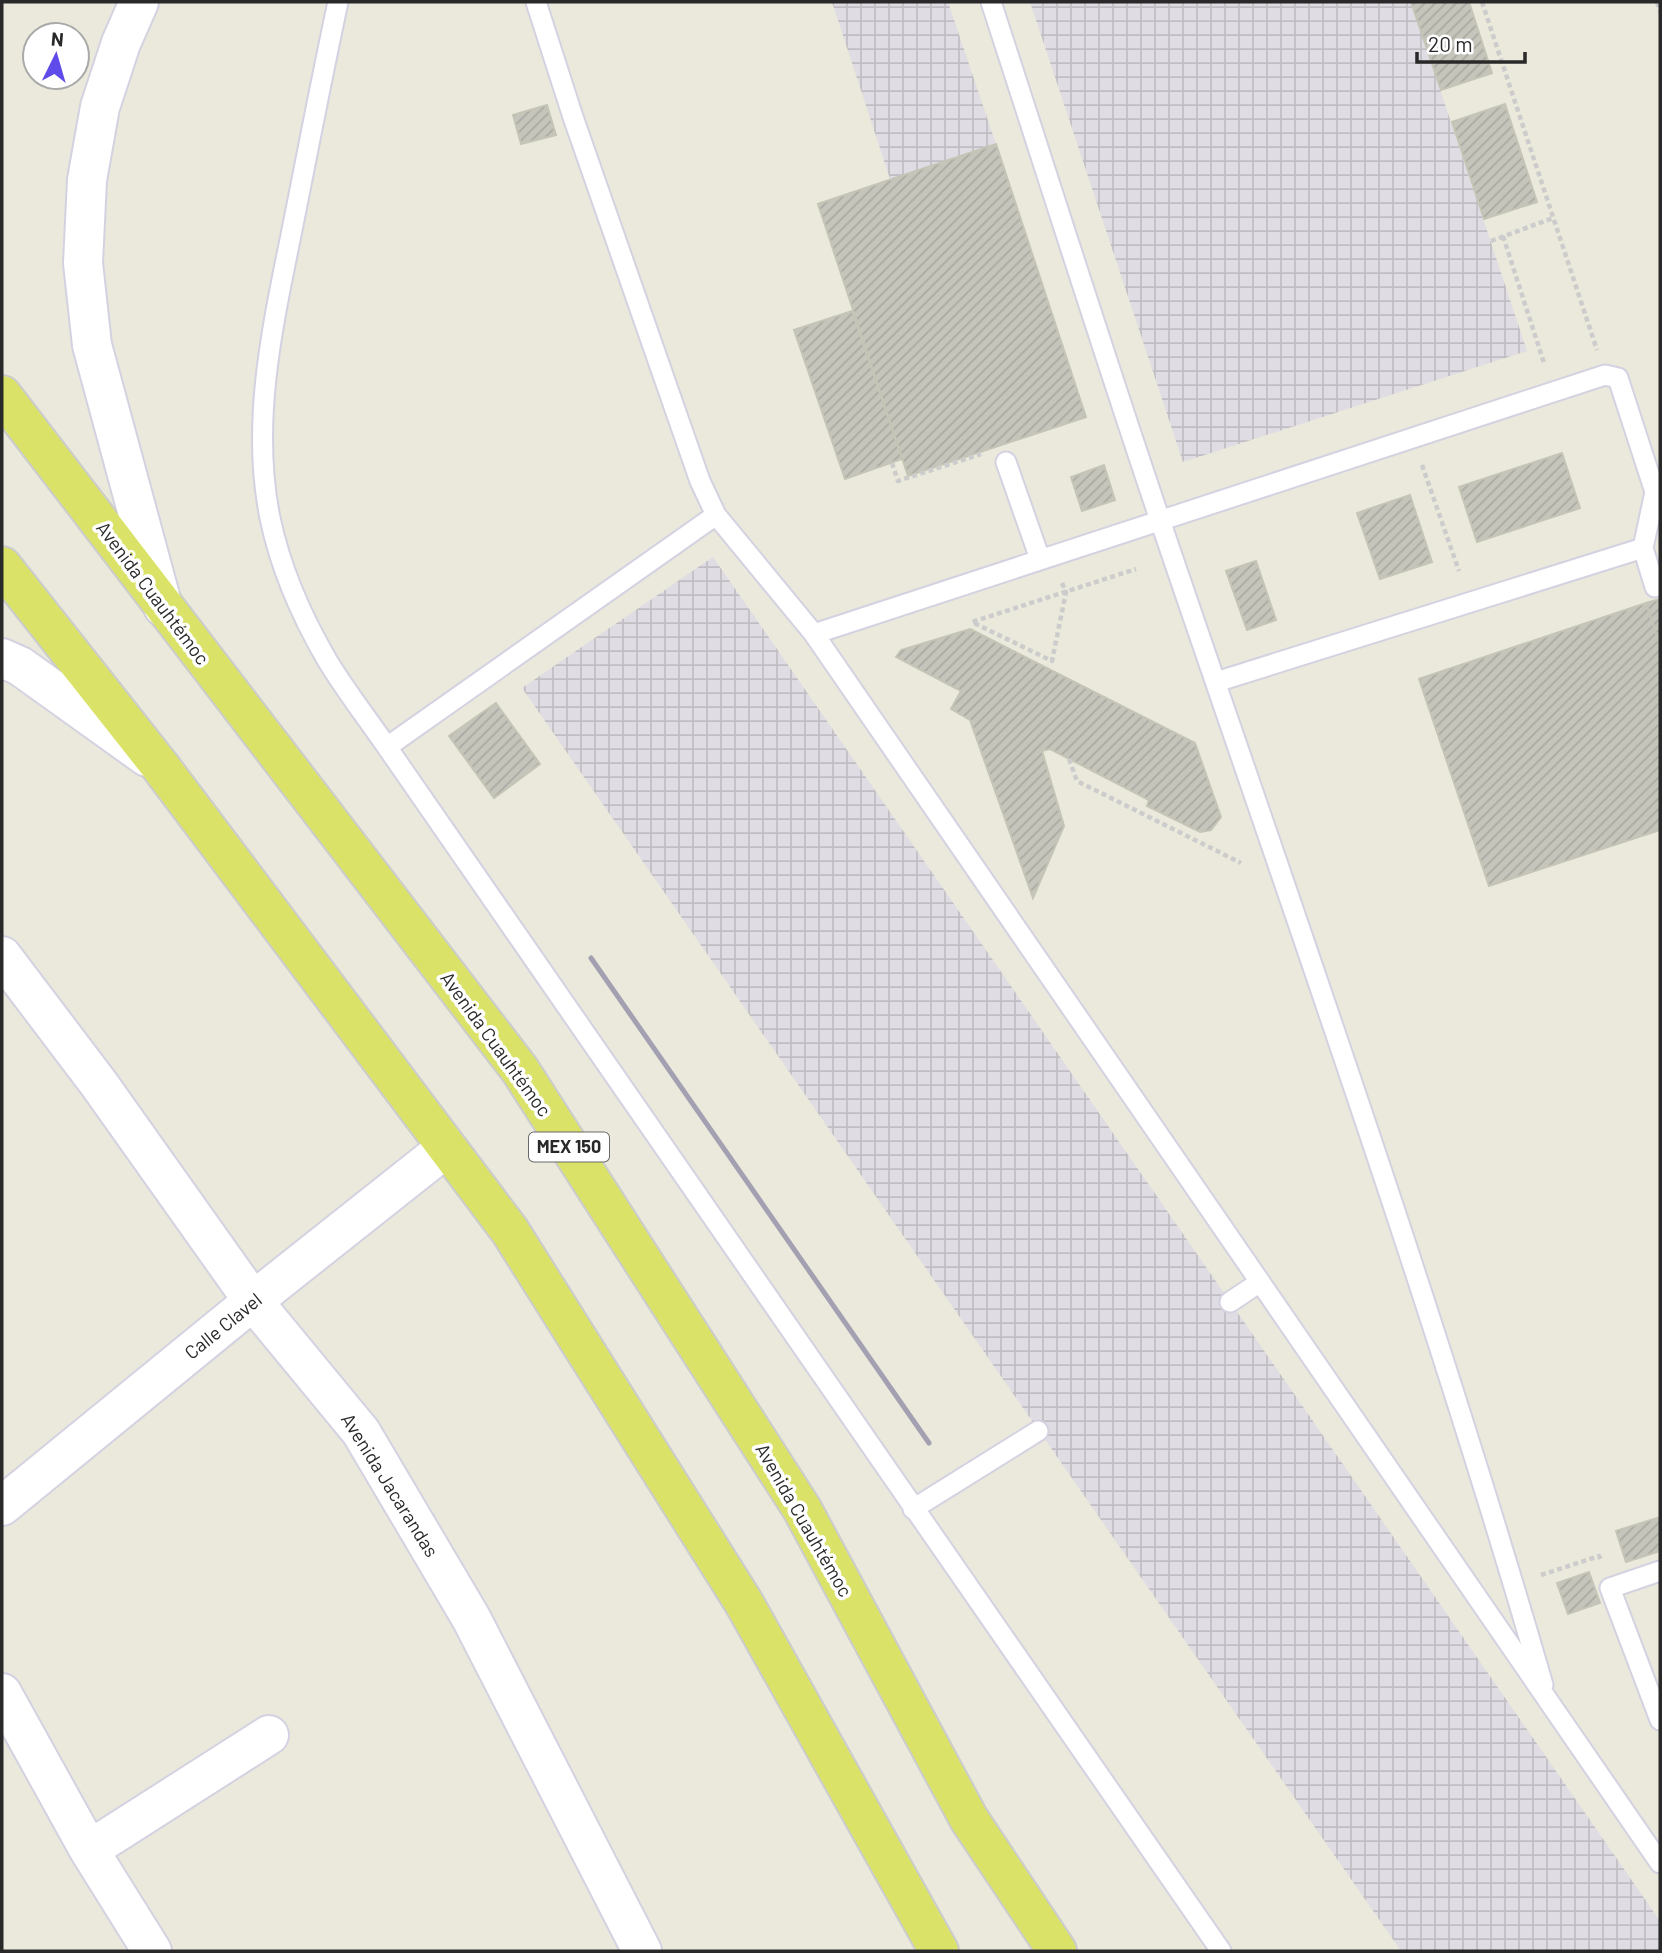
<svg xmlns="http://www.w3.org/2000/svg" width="1662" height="1953" font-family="Barlow,sans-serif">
<defs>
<pattern id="industrial-grid" width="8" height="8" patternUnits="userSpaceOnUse" patternTransform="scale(1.75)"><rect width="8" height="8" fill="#e0dce3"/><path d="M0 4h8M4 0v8" fill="none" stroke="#c0bdc3"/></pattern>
<pattern id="building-hatch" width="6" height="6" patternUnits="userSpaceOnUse" patternTransform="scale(1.75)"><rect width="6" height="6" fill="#c6c5bc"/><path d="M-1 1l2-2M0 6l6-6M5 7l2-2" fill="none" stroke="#aaa9a2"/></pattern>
</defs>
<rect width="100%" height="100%" fill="#eae9dc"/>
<path fill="url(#industrial-grid)" d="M 832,2 L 948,2 L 996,144 L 890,179 Z
M 1030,2 L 1411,2 L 1527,351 L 1183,462 Z
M 713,557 L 1660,1921 L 1660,1951 L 1401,1951 L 522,688 Z"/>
<path fill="url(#building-hatch)" stroke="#c5c5b6" stroke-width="2" d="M 1411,2 L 1469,2 L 1492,73 L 1441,90 Z
M 1505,104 L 1537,202 L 1484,219 L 1452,122 Z
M 547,105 L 556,135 L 521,144 L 513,115 Z
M 996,144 L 1086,417 L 908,476 L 818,204 Z
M 852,311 L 902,459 L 845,479 L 794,330 Z
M 1562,453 L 1580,508 L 1477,542 L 1459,487 Z
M 1104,465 L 1115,500 L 1082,511 L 1071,477 Z
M 1410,495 L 1432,562 L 1380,579 L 1357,513 Z
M 1256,561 L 1276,620 L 1247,630 L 1226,571 Z
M 1660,599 L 1660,645 L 1646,603 Z
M 1646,603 L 1660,645 L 1660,830 L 1489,886 L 1419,679 Z
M 970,629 L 1195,743 L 1221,817 L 1211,830 L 1200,832 L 1147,806 L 1149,800 L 1050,749 L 1042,751 L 1064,826 L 1033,898 L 970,720 L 951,709 L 961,691 L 896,657 L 901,650 Z
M 496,703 L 540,764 L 494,798 L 449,736 Z
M 1660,1517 L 1660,1551 L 1626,1562 L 1616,1531 Z
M 1589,1572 L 1600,1603 L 1568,1614 L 1557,1583 Z"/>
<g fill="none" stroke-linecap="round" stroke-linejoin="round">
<g stroke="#d4d2e1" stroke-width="23">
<path id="lane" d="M 338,2 C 322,76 308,150 293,225 C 274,320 250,420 270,518 C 280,566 302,617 327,660 C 345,690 367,718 387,747 L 1221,1951
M 536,2 L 573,117 L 700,481 L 716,515 L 814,634
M 991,2 C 1048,177 1103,352 1162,526 C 1293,911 1430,1295 1543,1685
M 1006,462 L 1040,559
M 1643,548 L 1655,587
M 1216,682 L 1643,548 L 1655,492 L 1618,378 L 1605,375 L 814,634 L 1660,1863
M 387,747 L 716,515
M 1230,1302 L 1260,1282
M 913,1509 L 1038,1431
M 1660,1571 L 1610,1588 L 1660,1720"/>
</g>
<g stroke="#d4d2e1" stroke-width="42">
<path id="street" d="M 139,2 L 121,43 L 100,107 L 87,180 L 83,263 L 92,345 L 163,607
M 2,658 L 20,666 L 147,757
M 2,1506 L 253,1301 L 446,1148
M 2,1693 L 89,1850 L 152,1951
M 89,1850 L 269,1735"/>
</g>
<g stroke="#d4d2e1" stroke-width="42">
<path id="secondary" d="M 2,956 L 99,1084 L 253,1301 L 361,1432 L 471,1618 L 642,1951"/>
</g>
<g stroke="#ccc" stroke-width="42">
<path id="primary" d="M 2,395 L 520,1070 L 802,1509 L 969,1819 L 1057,1951
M 2,566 L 160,766 L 510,1231 L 744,1603 L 939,1951"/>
</g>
<path stroke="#ccc" stroke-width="4.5" stroke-dasharray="5 3.5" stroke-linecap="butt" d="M 1482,2 L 1597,350
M 1657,2 L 1660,12
M 1503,236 L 1544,363
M 1491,241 L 1553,218
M 892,463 L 898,481 L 981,454
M 1422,465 L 1459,571
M 1062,583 L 1066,592 L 1052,661 L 972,622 L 1136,569
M 1069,759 L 1077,781 L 1241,863
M 1541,1575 L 1599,1556 L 1602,1562"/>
<use href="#lane" stroke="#fff" stroke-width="19"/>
<use href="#street" stroke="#fff" stroke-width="38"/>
<use href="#secondary" stroke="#fff" stroke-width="38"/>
<use href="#primary" stroke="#dae368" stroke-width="38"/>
<path stroke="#a3a0b2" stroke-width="5" d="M 591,958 L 929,1443"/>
</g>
<g text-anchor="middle" stroke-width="7" stroke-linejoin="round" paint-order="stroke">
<rect fill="#fff" stroke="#696969" stroke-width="2" x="529" y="1132.5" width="80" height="29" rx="5"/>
<g font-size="18" font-weight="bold" fill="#292929">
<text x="569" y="1153">MEX 150</text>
</g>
<g font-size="19" fill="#292929" stroke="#fff">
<text transform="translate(153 593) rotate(53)" y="7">Avenida Cuauhtémoc</text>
<text transform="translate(496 1044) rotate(54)" y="7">Avenida Cuauhtémoc</text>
<text transform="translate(223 1326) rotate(-39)" y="7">Calle Clavel</text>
<text transform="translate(390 1485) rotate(58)" y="7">Avenida Jacarandas</text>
<text transform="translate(804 1520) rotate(60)" y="7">Avenida Cuauhtémoc</text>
</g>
</g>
<rect width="1662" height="1953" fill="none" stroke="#292929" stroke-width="7"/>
<g transform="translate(56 56) rotate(5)"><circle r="33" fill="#ffffff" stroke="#a9a9a9" stroke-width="2"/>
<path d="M0-5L12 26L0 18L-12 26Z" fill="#5f4be9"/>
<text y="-10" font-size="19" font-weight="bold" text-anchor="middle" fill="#292929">N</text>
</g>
<path d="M1417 52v10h108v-10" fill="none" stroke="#292929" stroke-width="3.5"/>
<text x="1428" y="52" font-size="21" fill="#292929" stroke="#ffffff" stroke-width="5" paint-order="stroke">20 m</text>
</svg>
